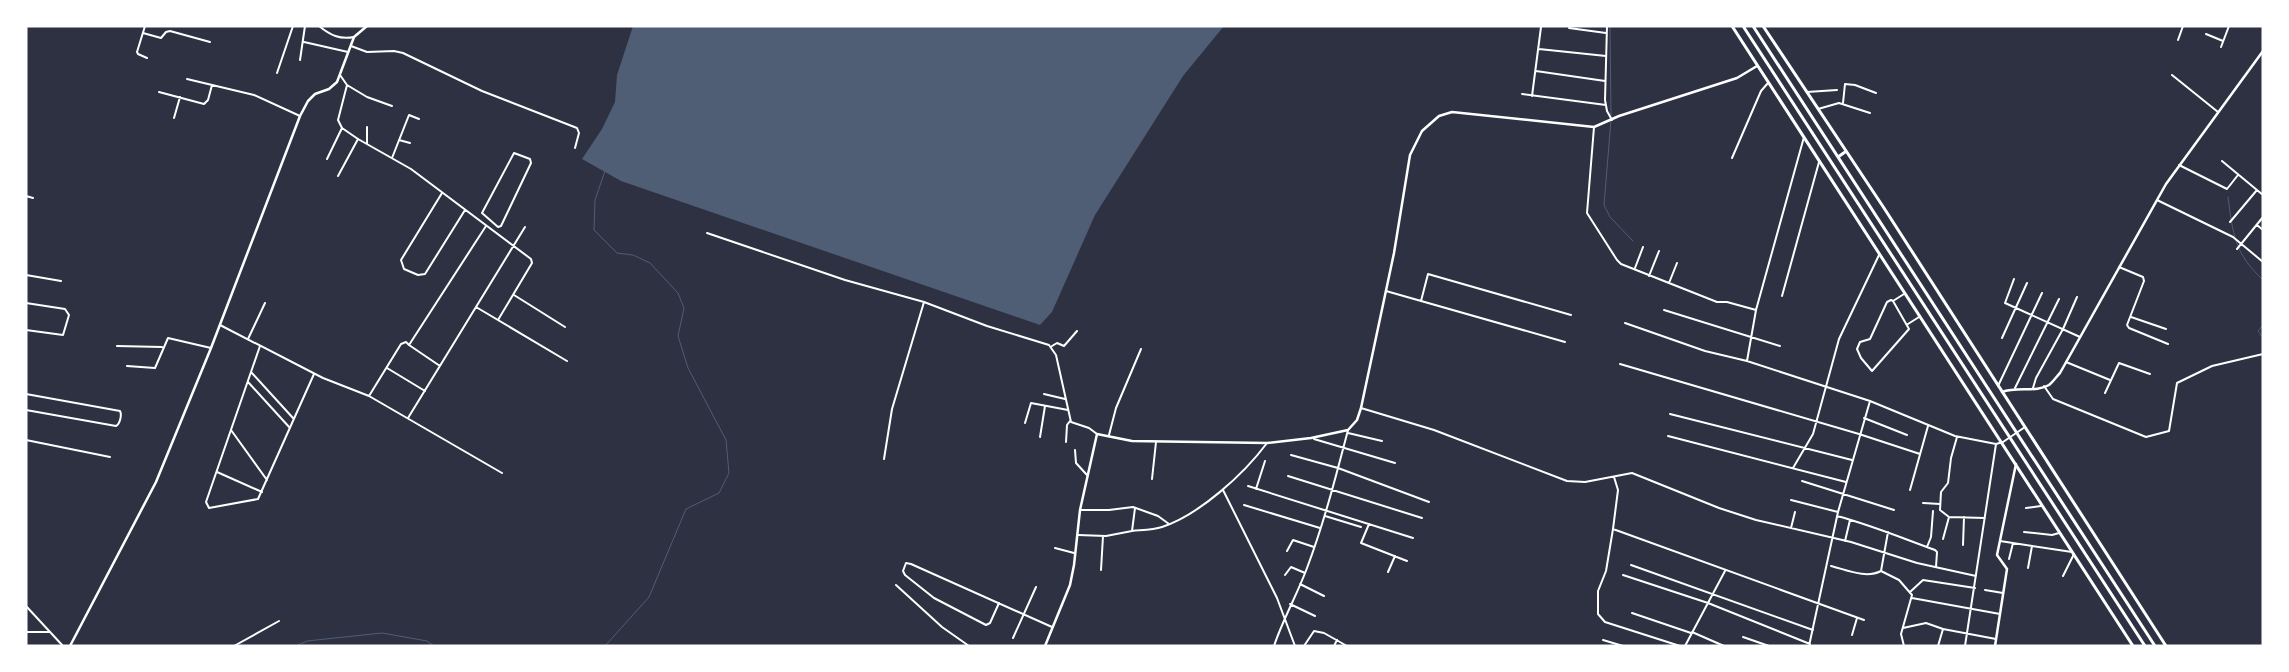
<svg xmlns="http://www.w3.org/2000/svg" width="2289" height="672" font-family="Signika,sans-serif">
<rect width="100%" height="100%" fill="#2d3142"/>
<path fill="#4f5d75" d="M 633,26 L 1224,26 L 1183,76 L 1095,215 L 1052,312 L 1040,325 L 621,181 L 582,159 L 602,129 L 615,102 L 617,75 Z"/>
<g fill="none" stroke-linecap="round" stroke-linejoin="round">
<path stroke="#4f5d75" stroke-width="1" d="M 1610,26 L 1611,116
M 1611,120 L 1604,205 L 1610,217 L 1633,241
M 2228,197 C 2233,234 2234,253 2263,280
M 2263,325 L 2258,331 L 2263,338
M 296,646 L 307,641 L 382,633 L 427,641 L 434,646
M 605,646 L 649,597 L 686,509 L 719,493 L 729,473 L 726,440 L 688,368 L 678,336 L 684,308 L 678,293 L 650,263 L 633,255 L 617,253 L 594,230 L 595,200 L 605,171"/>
<path stroke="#fff" stroke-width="2" d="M 145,26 L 137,52 L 138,54 L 147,58
M 319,26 C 330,35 340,40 354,37
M 1607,26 L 1605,100 L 1607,111 L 1612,120
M 1569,28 L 1606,33
M 143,33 L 161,38 L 166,32 L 170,31 L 210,42
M 2206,34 L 2223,41
M 2178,40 L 2183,26
M 304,42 L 348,52
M 351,46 L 367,52 L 394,51 L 403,53 L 482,91 L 577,128 L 579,133 L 575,148
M 2221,47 L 2229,26
M 1539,49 L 1606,56
M 300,60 L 305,26
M 1536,71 L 1605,81
M 277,73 L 293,26
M 340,75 L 347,85 L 338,120 L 342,128 L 358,139 L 411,169 L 531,259 L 532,263 L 498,320
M 2172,75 L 2218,112
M 187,79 L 254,95 L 300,116
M 347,85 L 367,97 L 392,106
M 159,92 L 204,104 L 208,100 L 212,85
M 1807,92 L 1837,90
M 1522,94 L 1606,105
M 1532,96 L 1541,27
M 1843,103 L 1845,84 L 1855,85 L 1876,93
M 1818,109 L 1839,103 L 1870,113
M 174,118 L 180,97
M 367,127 L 367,144
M 1594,127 L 1587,213 L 1617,260 L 1621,264 L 1717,302 L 1727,302 L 1756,310
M 1804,137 L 1756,310 L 1747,361 L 1870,401 L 1955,436 L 1996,444 L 2003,442 L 2025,427
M 399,140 L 410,143
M 514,153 L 530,159 L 531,163 L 501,226 L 498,227 L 482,213 Z
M 392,158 L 409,115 L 419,119
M 1732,158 L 1761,91 L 1768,83
M 327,159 L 342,128
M 2222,161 L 2263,195
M 2179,165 L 2227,189 L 2238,175
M 338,176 L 358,139
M 442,193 L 401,260 L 404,269 L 418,275 L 425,274 L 465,210
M 26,196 L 33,198
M 2157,200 L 2233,237 L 2263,262
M 2230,222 L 2257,190
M 2257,225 L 2263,230
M 707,233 L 845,280 L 924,302 L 987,326 L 1049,345 L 1056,355 L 1071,422 L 1089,428 L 1097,434
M 2237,249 L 2263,217
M 2119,267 L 2143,277 L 2144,281 L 2127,325 L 2129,328 L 2168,344
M 1635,268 L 1643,247
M 26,275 L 61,281
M 1649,276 L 1659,251
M 2014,279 L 2005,303 L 2080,337
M 1669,283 L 1677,263
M 1386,291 L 1565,342
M 514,295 L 565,327
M 1782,296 L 1819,162
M 1891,300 L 1893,301 L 1909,329 L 1872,371 L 1861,358 L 1857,349 L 1860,342 L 1870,339 L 1887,302 Z
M 1421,301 L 1428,274 L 1571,315
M 1893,301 L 1904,294
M 26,303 L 65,309 L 69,315 L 63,335 L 26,330
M 476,307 L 567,361
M 1664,310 L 1780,346
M 2131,317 L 2166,329
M 1625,323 L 1705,351 L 1747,361
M 1908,324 L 1919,317
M 220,325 L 323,378 L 369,396 L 502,473
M 2002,338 L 2027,283
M 248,339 L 265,303
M 117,346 L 162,347
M 260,346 L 206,502 L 209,508 L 258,499 L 314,374
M 1052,346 L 1057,343 L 1064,346 L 1077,331
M 2066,362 L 2110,380
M 1620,364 L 1859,434 L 1920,454
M 127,366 L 155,368 L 168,338 L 211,348
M 440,366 L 409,345 L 486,226
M 387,368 L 425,391
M 251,372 L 293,418
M 248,382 L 290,428
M 1998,386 L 2042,293
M 2044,386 L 2053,399 L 2146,437 L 2169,431 L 2177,383 L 2212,366 L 2263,354
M 2015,388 L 2059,299
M 2033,388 L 2036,378 L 2063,329 L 2077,297
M 2105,393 L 2119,363 L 2150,374
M 26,394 L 120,411 C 122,415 120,424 116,426 L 26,410
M 1044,394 L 1065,399
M 369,396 L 401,344 L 406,342 L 409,345
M 1361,408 L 1434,430 L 1567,481 L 1585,482 L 1632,473 L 1719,508 L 1756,520 L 1851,542 L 1917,563 L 1976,576
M 1670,414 L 1852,460
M 408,418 L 525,227
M 1864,418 L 1907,435
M 1025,423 L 1031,403 L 1068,410
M 231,430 L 267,480
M 1348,433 L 1382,441
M 1109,435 L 1116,408 L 1141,349
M 1668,436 L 1846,482
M 1040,437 L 1045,406
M 1957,437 L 1951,458 L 1948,483 L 1941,492 L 1940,510 L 1949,517 L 1985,518
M 1314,439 L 1395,463
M 26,440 L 110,457
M 1066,442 L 1067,425 L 1070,421
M 1075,450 L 1076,463 L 1087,475
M 1291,455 L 1338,468 L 1429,502
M 884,459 L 892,409 L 924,302
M 1793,468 L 1813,434 L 1839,339 L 1879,255
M 217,472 L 262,492
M 1288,476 L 1422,518
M 1614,477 L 1618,490 L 1613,529 L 1864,620
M 1152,479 L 1156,442
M 1802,481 L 1894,510
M 1248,486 L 1413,538
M 1256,489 L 1265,461
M 1223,490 L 1277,598 L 1295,646
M 1910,490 L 1928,426
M 1791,500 L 1838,512
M 1923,503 L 1940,504
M 1244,505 L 1320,528
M 2026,508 L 2041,506
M 1080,510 L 1109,510 L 1133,507 L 1158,516 L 1169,524
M 1325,516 L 1361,527
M 1837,516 C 1871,525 1902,538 1935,550 L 1937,552 L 1936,567
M 1369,524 L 1361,543 L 1407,561
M 1791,528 L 1795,512
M 1613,529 L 1606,571 L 1598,591 L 1598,614 L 1605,622 L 1680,646
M 1132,531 C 1142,530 1153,530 1162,527 C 1199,515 1244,474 1267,443
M 2024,532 L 2052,535 L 2059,533
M 1078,535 L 1106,536 L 1132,531 L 1135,508
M 1943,539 L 1949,517
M 1845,541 L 1850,520
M 2000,541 L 2072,552
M 1963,545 L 1964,517
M 1927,547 L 1931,537 L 1933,511
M 1055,548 L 1074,553
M 1287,551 L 1293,540 L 1314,547
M 2009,559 L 2013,543
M 1631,565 L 1813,630
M 1831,566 C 1847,570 1866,579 1881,571 L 1888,532
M 2028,568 L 2032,546
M 1101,570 L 1103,536
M 1881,571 L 1899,580 L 1912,595 L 1901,634 L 1904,646
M 1388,572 L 1395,556
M 1285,575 L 1291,567 L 1305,573
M 1623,575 L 1708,603 L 1810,644
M 2063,576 L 2074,554
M 1300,584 L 1324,596
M 896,585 L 942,627 L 969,646
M 1985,590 L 2003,593
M 1910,592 L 1923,580 L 1975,588
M 1912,598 L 2000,614
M 999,603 L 990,623 L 986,625 L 934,598 L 905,575 L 903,571 L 906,563 L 911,564 C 958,585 1005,606 1052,627
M 1290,604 L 1315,616
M 26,606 L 63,646
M 1632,613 L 1691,633
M 1903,628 L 1926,623 L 1943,629
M 26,632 L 49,632
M 1692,632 L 1724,646
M 1852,635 L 1857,618
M 1743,637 L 1769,646
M 1013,638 L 1036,587
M 1603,640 L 1623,646
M 234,646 L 279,621
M 1274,646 C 1283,619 1297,595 1307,568 C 1324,523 1336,476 1348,430
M 1304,646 L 1314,631 L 1324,633 L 1347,646
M 1334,646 L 1337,640
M 1685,646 L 1725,571
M 1809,646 L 1838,512 L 1870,401
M 1938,646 L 1943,629 L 1996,639
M 1965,646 L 1996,444"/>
<path stroke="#fff" stroke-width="2.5" d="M 70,646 L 156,482 L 211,348 L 300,116 L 308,101 L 315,94 L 329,89 L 337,82 L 354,37 L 367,26
M 1045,646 L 1070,585 L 1074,565 L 1080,510 L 1097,434 L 1132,441 L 1267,443 L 1311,438 L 1348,430 L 1357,420 L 1361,408 L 1394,253 L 1410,155 L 1422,131 L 1439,116 L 1452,112 L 1594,127 L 1619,116 L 1737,78 L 1757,66
M 1995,646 L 2007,569 L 1997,555 L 2016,464"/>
<path stroke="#fff" stroke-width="2.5" d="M 2002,392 C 2017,386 2036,393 2049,385 C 2053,382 2057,376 2060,373 L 2166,184 L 2263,51"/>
<path stroke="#fff" stroke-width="3" d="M 1732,26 L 2133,646
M 1763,26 L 1884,208 L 2166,646"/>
<path stroke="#fff" stroke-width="3" d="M 1743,26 L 2145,646
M 1753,26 L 2155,646
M 1838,157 L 1845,152"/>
</g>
<rect width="2289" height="672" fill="none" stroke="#ffffff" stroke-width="55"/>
</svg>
